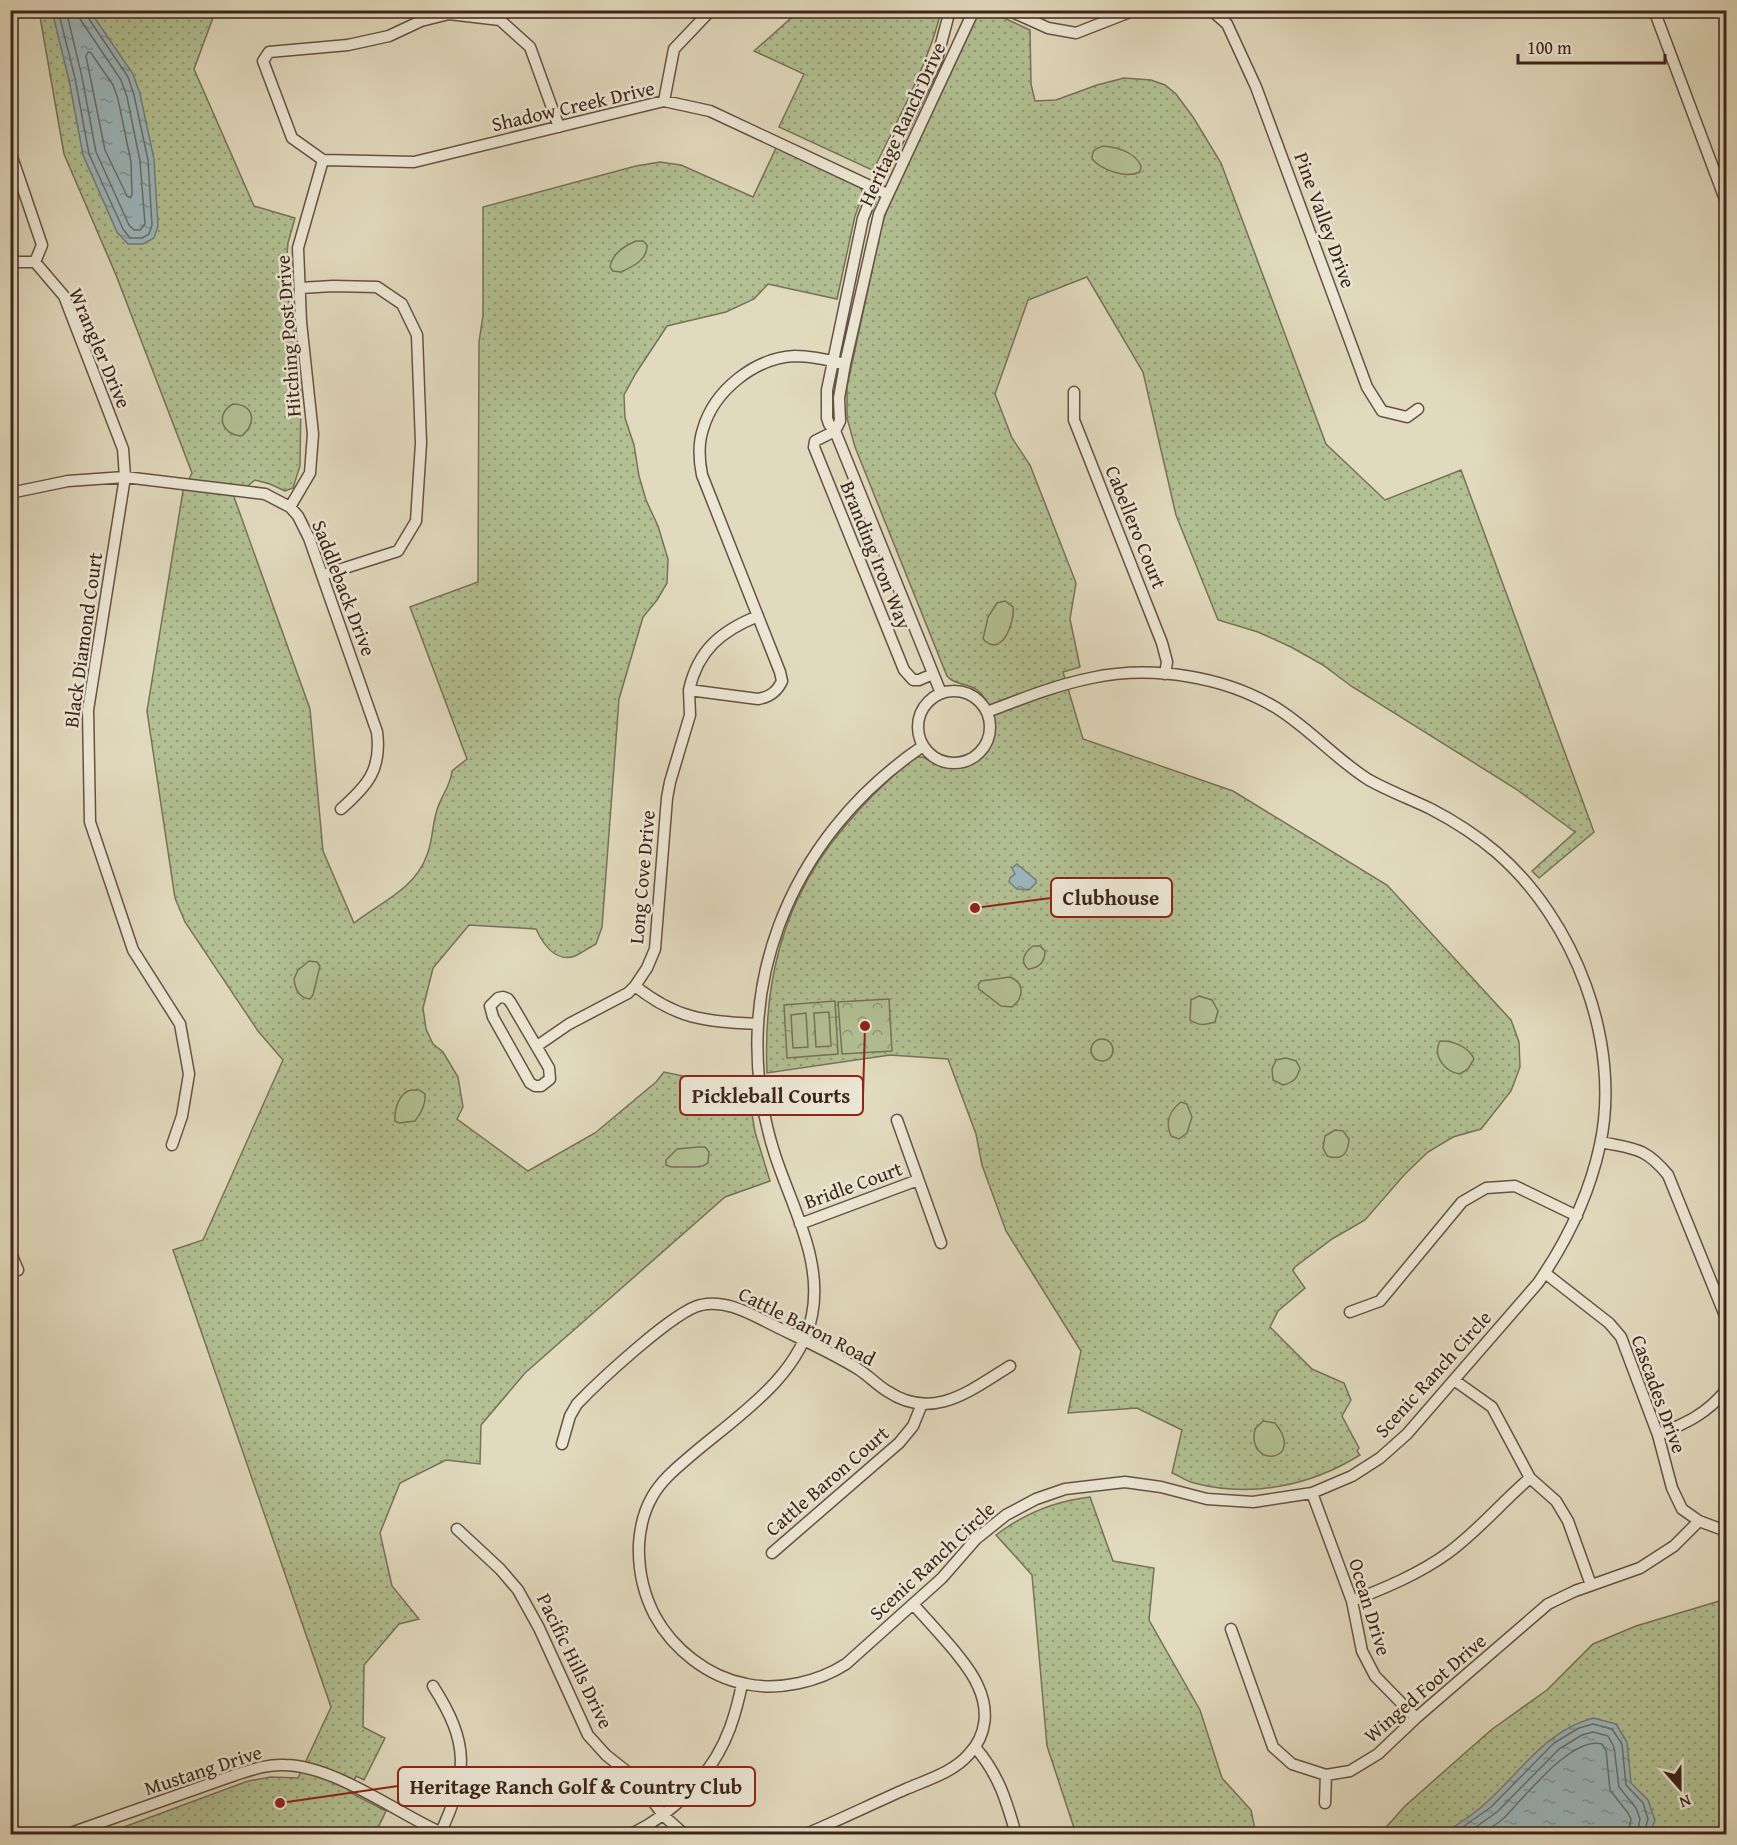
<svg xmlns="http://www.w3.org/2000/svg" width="1737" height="1845" font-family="'Gentium Book Plus',serif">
<defs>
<pattern id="grass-dots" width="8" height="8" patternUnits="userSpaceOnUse" patternTransform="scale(1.5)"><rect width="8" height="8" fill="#b2c093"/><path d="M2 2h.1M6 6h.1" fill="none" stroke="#929c77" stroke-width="1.8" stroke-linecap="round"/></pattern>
<pattern id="forest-crowns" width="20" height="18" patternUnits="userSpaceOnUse" patternTransform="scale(1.5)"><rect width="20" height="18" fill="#b2c093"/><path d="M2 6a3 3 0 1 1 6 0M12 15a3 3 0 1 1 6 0" fill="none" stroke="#929c77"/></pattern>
<pattern id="water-ripples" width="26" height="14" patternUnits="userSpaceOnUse" patternTransform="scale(1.5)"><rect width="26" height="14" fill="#9bb7bd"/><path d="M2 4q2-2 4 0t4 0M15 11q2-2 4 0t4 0" fill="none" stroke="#809599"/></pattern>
</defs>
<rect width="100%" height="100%" fill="#e2dabe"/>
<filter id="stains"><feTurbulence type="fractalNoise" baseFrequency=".00333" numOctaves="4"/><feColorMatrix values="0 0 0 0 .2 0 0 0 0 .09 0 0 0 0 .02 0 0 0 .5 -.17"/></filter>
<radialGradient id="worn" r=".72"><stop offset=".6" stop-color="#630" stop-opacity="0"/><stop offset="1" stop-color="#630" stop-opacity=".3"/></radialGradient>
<path fill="url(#grass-dots)" stroke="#777257" stroke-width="1.5" d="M 39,11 L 220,11 L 214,15 L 194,69 L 254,206 L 295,218 L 288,243 L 286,267 L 287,291 L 297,349 L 301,396 L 300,466 L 293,488 L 285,491 L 270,484 L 255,480 L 234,497 L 310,709 L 323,851 L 354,923 C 381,902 415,889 427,855 C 433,840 432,825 437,810 C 441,796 451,785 452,771 L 467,759 L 410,607 L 478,582 L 479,342 L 483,315 L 483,207 L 636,166 L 660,162 L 681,165 L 753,197 L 777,146 L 860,186 L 863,194 L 855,216 L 837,299 L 768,284 L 754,299 L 726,312 L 667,326 L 636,373 L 624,395 L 625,418 L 634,445 L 639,476 L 646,500 L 658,526 L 668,559 L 667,583 L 657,600 L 643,617 L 619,699 L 602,927 L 596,944 C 590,947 582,953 575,956 C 556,963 543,944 536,929 L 469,925 L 433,968 L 423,1008 L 426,1029 L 433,1044 L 443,1052 L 458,1077 L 463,1107 L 457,1119 L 528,1171 L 595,1133 L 656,1082 L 664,1072 L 702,1080 L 747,1083 L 755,1132 L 770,1181 L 725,1197 L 525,1373 L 481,1425 L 480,1464 L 446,1460 L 400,1483 L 380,1533 L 392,1586 L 419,1619 L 399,1624 L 364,1665 L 363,1727 L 385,1738 L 364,1780 L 356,1776 L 349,1792 L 386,1811 L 375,1834 L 105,1834 L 248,1781 L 271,1777 L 298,1778 L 331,1707 L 173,1250 L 203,1240 L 283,1060 L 258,1031 L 185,922 L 175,898 L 147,711 L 183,491 L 192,473 L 116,275 L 64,154 Z
M 799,11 L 941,11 C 928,66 898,118 874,169 L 872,170 L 779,127 L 804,74 L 754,51 Z
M 985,11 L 989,11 L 1030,30 L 1031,84 L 1035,101 L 1056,100 L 1097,85 L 1124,78 L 1151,80 L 1165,85 L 1176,94 L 1193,117 L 1221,163 L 1326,444 L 1385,500 L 1461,470 L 1594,832 L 1539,878 L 1532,871 L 1575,832 L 1516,789 L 1351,686 L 1323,665 L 1291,647 L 1258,632 L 1218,620 L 1176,515 L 1143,372 L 1087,277 L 1028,300 L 995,394 L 1012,438 L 1030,465 L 1076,583 L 1070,619 L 1080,667 L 1063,672 L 1083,739 L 1233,791 L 1387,885 L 1511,1020 L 1519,1042 L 1520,1067 L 1511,1091 L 1481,1129 L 1453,1137 L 1428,1152 L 1405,1174 L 1365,1220 L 1332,1239 L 1295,1267 L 1293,1271 L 1305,1288 L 1278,1311 L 1270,1327 L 1312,1369 L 1344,1383 L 1351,1400 L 1342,1416 L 1359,1448 L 1357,1451 L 1360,1455 C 1310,1486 1251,1498 1194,1483 C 1186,1481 1180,1476 1172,1473 L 1182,1430 L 1137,1408 L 1068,1413 L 1081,1351 L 1006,1231 L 982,1165 L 976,1134 L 948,1059 L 890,1055 L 767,1073 C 761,935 809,845 914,758 C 925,754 929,762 939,765 C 958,773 983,762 990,744 C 996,728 994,714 985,699 C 974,680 957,688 947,676 L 855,447 L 847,418 L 847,387 L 882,224 L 888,207 L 978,13 Z
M 1090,1497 L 1113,1561 L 1154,1568 L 1149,1620 L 1200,1710 L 1222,1778 L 1251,1810 L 1256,1834 L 1076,1834 L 1047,1746 L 1032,1575 L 996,1535 C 1025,1513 1055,1501 1090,1497 Z
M 1726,1599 L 1726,1834 L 1380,1834 L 1405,1806 L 1491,1730 L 1547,1690 L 1593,1644 L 1636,1626 Z"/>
<path fill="url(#forest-crowns)" stroke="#777257" stroke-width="1.5" d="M 889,999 L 892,1051 L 842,1054 L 838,1002 Z
M 835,1001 L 838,1054 L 787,1058 L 784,1005 Z"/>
<path fill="#b2c093" stroke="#777257" stroke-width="1.5" d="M 1103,146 C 1117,147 1135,152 1141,166 L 1140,172 C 1126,179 1102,170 1092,159 C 1092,150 1095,149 1103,146 Z
M 636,241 L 643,241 L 647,245 C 648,260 632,267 621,272 L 613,271 L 610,267 C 612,254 624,246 636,241 Z
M 233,404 C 255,404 257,425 241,436 C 221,434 215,414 233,404 Z
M 1005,601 L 1013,607 C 1015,622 1002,659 983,639 L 988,617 L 997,603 Z
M 1033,946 L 1040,946 L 1045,951 C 1045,962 1039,968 1028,969 C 1019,961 1025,952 1033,946 Z
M 309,961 L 317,962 L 320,966 L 313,995 L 310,999 C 299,998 295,989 294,979 L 298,970 Z
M 1010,977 C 1025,983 1024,998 1012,1007 L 1001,1006 L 979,989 L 978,985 L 981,981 Z
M 1199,996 L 1212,1000 L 1218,1011 L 1215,1022 C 1205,1025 1199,1026 1190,1020 L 1191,1000 Z
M 829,1012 L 831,1046 L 816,1047 L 814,1013 Z
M 806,1013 L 808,1047 L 793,1048 L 791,1015 Z
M1091 1050a11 11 0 1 1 22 0a11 11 0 1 1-22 0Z
M 1440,1041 C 1452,1040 1469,1047 1474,1059 L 1468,1069 L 1460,1074 C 1445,1072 1432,1056 1440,1041 Z
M 1286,1058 L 1296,1061 L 1300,1068 C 1297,1079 1294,1082 1283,1085 L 1273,1080 L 1272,1069 L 1276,1060 Z
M 411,1090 L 419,1090 L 425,1094 C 426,1103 421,1114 415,1121 L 399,1123 L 395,1121 C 394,1109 399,1093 411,1090 Z
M 1181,1102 L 1187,1104 L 1192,1117 L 1187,1133 L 1179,1139 L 1171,1136 C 1165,1123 1169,1111 1181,1102 Z
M 1335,1130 L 1343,1131 L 1349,1139 C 1348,1154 1342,1161 1327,1156 L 1323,1148 L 1325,1136 Z
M 699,1147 L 705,1147 L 709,1152 L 708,1163 L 703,1166 L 695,1167 L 671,1167 L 666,1165 L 666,1160 L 677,1149 Z
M 1263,1421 L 1275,1423 C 1307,1462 1246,1470 1255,1429 Z"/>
<path fill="url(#water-ripples)" stroke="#757d7c" stroke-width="1.5" d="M 52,11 L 90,11 L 133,74 L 140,94 L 154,159 L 158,226 L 154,238 L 143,244 L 128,244 L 117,232 L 83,155 L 69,80 Z
M 1017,864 L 1036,880 L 1036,883 L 1029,890 L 1017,889 L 1009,882 L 1010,878 L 1015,874 L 1012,868 Z
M 1593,1718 L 1616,1724 L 1627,1742 L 1631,1783 L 1648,1800 L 1655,1820 L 1650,1834 L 1443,1834 C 1458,1824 1475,1814 1488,1801 C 1523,1769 1546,1731 1593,1718 Z"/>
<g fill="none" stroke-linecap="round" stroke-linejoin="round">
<path stroke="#6c6e6c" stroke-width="1.5" d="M 58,10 L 75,78 L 89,154 L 123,229 L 130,238 L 142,238 L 149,234 L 152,225 L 148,160 L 134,95 L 128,77 L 87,16 L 86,10
M 66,10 L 82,77 L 96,152 L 129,225 L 134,230 L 140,230 L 145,224 L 140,161 L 127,97 L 121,80 L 80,19 L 78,10
M 88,52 L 91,53 L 113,85 L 118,99 L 131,162 L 132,195 L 130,198 L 127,196 L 105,150 L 86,56 Z
M 1453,1834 L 1491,1807 L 1554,1743 L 1579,1728 L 1593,1724 L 1612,1729 L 1622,1744 L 1626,1785 L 1643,1803 L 1648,1819 L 1644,1834
M 1466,1834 L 1497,1812 L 1559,1749 L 1582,1735 L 1593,1732 L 1608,1736 L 1614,1747 L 1619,1787 L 1636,1808 L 1640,1819 L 1637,1834
M 1481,1834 C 1489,1829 1497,1824 1504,1818 C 1524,1798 1572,1735 1602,1744 L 1606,1750 L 1610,1790 L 1628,1813 L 1631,1819 L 1628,1834"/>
<g stroke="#665244" stroke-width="13">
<path id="minor" d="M 1008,10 L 1048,28 L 1076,33 L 1135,10
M 1211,10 L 1227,24 L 1256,87 L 1367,387 L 1382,411 L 1407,417 L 1418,409
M 1654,10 L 1726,202
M 664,101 L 674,49 L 711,10
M 10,151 L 42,245 L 35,262
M 323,160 L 414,162 L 664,101 L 710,111 L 887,194
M 323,160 L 292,138 L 263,61 L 269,52 L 348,45 L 389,36 L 421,21 L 449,14 L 500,20 L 530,47 L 559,127
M 10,262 L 35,262 L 64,296 L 123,449 L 125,477 L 88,710 L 90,822 L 133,950 L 180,1024 L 189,1074 L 182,1116 L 172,1145
M 300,288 L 333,286 L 377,287 L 402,304 L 417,335 L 421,443 L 416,521 L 398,551 L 323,575
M 1074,392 L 1074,420 L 1162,643 L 1167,662 L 1165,674
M 835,431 L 840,421 L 839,398 L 845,364 L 879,214 L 974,10
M 835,431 L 815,441 L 814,447 L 904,670 L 913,680 L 919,680 L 933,674
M 10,493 L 68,481 L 125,477 L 265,494 L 290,507 L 298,516 L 309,538 L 377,732 C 382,770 367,786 341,809
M 290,507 L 310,473 L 313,434 L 301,322 L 298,248 L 323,160
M 689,690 C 698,650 721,631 758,616
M918 727a36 36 0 1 1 72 0a36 36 0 1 1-72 0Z
M 941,693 L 835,431 L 829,424 L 827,418 L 827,390 L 863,218 L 875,188 L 937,59 L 950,10
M 923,746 C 787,838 724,997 775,1155 C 792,1207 823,1260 812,1315 C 800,1376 739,1415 694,1453 C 679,1466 662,1479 652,1497 C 644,1511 640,1528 639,1544 C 638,1570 643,1593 655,1616 C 673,1649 708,1677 746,1684 C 779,1691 818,1682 846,1664 L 942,1578 L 976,1539 L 1006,1515 L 1036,1499 L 1065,1489 L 1125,1482 L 1161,1487 L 1207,1499 L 1253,1502 L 1312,1493 L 1352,1476 L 1380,1458 L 1407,1434 L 1538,1283 C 1567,1241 1589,1196 1600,1145 C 1622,1043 1575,920 1496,852 C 1476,835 1454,821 1431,809 C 1410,799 1389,791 1369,780 C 1337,760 1311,730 1278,709 C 1225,676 1152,665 1091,678 C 1056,685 1021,699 987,712
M 635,986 C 678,1020 705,1021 758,1024
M 503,997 L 508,999 L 511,1003 L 549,1068 L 550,1079 L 541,1086 L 535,1086 L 530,1083 L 493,1017 L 490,1006 L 498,998 Z
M 537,1046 L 569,1024 L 628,993 L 635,986 L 647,968 L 655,949 L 667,798 L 670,782 L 690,715 L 689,690 L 758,699 C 770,697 777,692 782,681 L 780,672 L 702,475 C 699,460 698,444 703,429 C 714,391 754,358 795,356 C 811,356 829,360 845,364
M 897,1120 L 941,1243
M 1601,1142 C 1634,1149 1645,1147 1668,1175 L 1726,1318
M 800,1224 L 918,1180
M 10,1251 L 18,1270
M 1545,1273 L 1609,1323 L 1621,1337 L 1658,1435 L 1672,1488 L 1682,1509 L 1699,1521 L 1726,1531
M 1350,1312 L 1380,1301 L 1462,1202 L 1486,1188 L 1515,1186 L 1577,1216
M 1454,1380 L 1492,1407 L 1530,1478 L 1556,1501 L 1568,1521 L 1591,1585
M 1658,1435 C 1686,1423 1707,1414 1726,1390
M 562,1444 L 570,1416 L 577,1404 C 598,1382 675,1310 701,1305 C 724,1300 745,1311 765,1321 C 796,1337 829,1351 858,1369 C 869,1376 877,1385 887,1391 C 933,1422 971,1390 1010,1366
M 1312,1493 L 1352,1601 L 1362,1651 L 1375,1676 L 1416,1718
M 457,1529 L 500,1569 L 518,1590 L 539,1628 L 588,1735 L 606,1755 L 635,1778 L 664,1816 L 684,1834
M 772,1553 L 899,1443 L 913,1426 L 922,1404
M 1352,1601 C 1385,1588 1419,1574 1448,1553 C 1478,1531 1502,1502 1530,1478
M 1231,1629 L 1273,1747 L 1292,1764 L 1326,1775 L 1350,1771 L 1378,1754 L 1416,1718 L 1548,1604 L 1575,1591 L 1640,1568 L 1674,1546 L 1699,1521
M 433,1686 C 470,1744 468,1773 440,1834
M 975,1747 C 999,1775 1006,1800 1016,1834
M 1325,1803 L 1326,1775
M 68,1834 L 235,1775 C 251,1770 268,1764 285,1765 C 336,1766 398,1814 444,1834
M 631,1834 C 675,1813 713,1774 730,1728 C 735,1714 739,1699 742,1684
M 806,1834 C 839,1820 872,1804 906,1789 C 927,1780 954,1772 969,1754 C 987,1735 989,1710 978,1686 C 968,1662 932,1626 913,1604"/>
</g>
<use href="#minor" stroke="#ece7d5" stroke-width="10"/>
</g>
<g text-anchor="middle" stroke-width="5" stroke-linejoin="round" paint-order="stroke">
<g font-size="20" fill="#3c251b" stroke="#ece7d5">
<text transform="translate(573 106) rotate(-13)" y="7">Shadow Creek Drive</text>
<text transform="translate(902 124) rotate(-65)" y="7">Heritage Ranch Drive</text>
<text transform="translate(1325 220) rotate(70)" y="7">Pine Valley Drive</text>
<text transform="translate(288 336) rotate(-94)" y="7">Hitching Post Drive</text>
<text transform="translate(100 348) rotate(67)" y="7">Wrangler Drive</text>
<text transform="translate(1136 527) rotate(68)" y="7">Cabellero Court</text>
<text transform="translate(876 555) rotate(68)" y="7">Branding Iron Way</text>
<text transform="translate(344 588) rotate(69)" y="7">Saddleback Drive</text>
<text transform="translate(83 640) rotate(-82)" y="7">Black Diamond Court</text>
<text transform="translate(642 877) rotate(-85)" y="7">Long Cove Drive</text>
<text transform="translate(853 1185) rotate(-20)" y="7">Bridle Court</text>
<text transform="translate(807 1326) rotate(27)" y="7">Cattle Baron Road</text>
<text transform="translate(1433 1374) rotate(-48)" y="7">Scenic Ranch Circle</text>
<text transform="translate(1659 1394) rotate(70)" y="7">Cascades Drive</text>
<text transform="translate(827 1481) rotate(-41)" y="7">Cattle Baron Court</text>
<text transform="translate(932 1561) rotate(-43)" y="7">Scenic Ranch Circle</text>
<text transform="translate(1370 1607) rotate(73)" y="7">Ocean Drive</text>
<text transform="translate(575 1661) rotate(64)" y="7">Pacific Hills Drive</text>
<text transform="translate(1425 1688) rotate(-41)" y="7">Winged Foot Drive</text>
<text transform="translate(203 1770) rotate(-18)" y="7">Mustang Drive</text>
</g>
</g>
<path fill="none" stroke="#8f2418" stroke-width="2" d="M975 908L1051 898M865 1026L863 1096M280 1803L398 1786"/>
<g fill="#8f2418" stroke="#ece7d5" stroke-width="2">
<circle cx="975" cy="908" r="6"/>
<circle cx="865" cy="1026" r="6"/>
<circle cx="280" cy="1803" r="6"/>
</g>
<g fill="#ece7d5" stroke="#8f2418" stroke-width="2">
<rect x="1051" y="878" width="121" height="39" rx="6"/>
<rect x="680" y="1076" width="183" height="39" rx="6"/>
<rect x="398" y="1767" width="357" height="39" rx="6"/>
</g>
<g font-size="21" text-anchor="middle" font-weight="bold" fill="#3c251b">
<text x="1111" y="905">Clubhouse</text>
<text x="771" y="1103">Pickleball Courts</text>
<text x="576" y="1794">Heritage Ranch Golf &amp; Country Club</text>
</g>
<rect width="1737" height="1845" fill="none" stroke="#e2dabe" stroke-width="36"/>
<rect x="12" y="12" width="1713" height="1821" fill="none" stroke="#3c251b" stroke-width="3"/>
<rect x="18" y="18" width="1701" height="1809" fill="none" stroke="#3c251b" stroke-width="1.5"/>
<g transform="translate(1680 1788) rotate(159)" stroke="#ece7d5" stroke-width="4.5" paint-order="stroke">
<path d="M0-4.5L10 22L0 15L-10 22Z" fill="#3c251b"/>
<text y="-9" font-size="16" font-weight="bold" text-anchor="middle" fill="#3c251b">N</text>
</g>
<path d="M1518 54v9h147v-9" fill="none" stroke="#3c251b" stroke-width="3"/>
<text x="1527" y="54" font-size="18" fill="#3c251b" stroke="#ece7d5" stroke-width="4.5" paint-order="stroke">100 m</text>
<rect width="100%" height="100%" filter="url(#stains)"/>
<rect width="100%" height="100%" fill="url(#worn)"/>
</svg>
